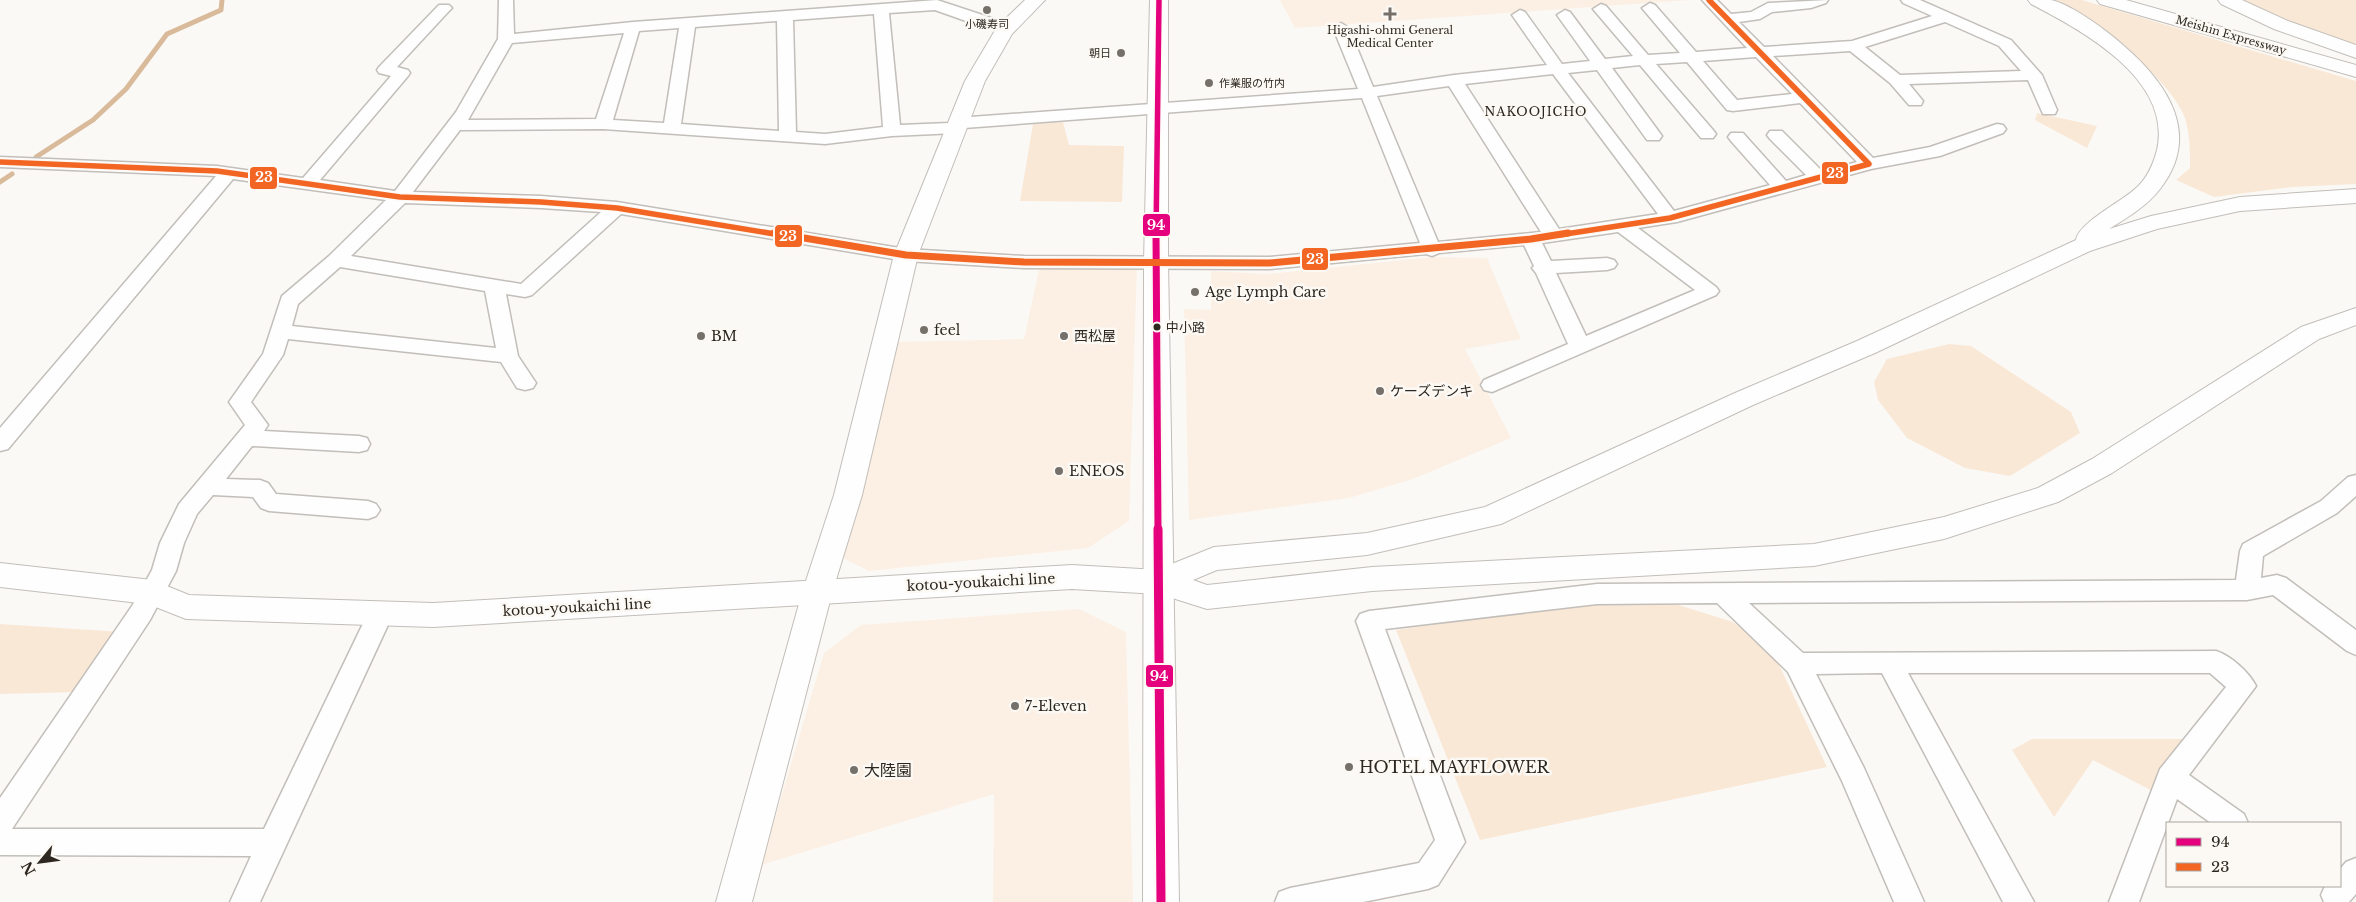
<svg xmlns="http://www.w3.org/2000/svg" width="2356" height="902" font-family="'Libre Baskerville','Noto Sans JP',serif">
<rect width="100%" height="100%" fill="#fbf9f6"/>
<path fill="#fcf0e4" d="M 1280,0 L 1691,0 L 1295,28 Z
M 1433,257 L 1487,258 L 1521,339 L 1465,349 L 1511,438 L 1413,479 L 1349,498 L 1189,520 L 1184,309 L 1211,310 L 1211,271 L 1268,274 Z
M 1137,264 L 1129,521 L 1088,548 L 869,571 L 841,557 L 890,342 L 1024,339 L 1040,265 Z
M 1079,609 L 1126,632 L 1133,902 L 993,902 L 994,794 L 761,865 L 824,653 L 861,625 Z"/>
<path fill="#fae8d7" d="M 2048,0 L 2082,0 L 2356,81 L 2356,184 L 2292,187 L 2214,197 L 2176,180 L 2190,168 C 2190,151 2190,135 2185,118 C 2180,105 2169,91 2159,80 C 2126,44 2091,23 2048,0 Z
M 2240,0 L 2356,0 L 2356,45 L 2312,31 Z
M 2037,113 L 2097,126 L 2087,148 L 2035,120 Z
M 1063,122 L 1069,145 L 1124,146 L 1122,202 L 1020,201 L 1033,124 Z
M 1949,344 L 1971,346 L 2071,412 L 2080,433 L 2010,476 L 1965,468 L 1907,438 L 1878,400 L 1874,382 L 1887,359 Z
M 1629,597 L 1669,602 L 1733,622 L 1774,654 L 1827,767 L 1480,840 L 1396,630 Z
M 0,624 L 122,632 L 80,692 L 0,694 Z
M 2032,739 L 2187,739 L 2156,793 L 2093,760 L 2054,817 L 2012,750 Z"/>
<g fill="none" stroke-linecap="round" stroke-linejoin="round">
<path stroke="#d9bb9b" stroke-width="5" d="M 36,157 L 93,120 L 126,89 L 167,34 L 221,10 L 222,0
M 0,182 L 12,174"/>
<g stroke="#c2beb9" stroke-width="3">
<path id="minor" d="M 499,0 L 513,0 L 514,34 L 633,22 L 937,0 L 1013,25 L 1016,28 L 1008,33 L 966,21 L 935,10 L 889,13 L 900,125 L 949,123 L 951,119 L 957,118 L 1358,89 L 1333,28 L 1341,23 L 1349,28 L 1373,87 L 1454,75 L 1547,65 L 1512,15 L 1520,10 L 1525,12 L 1562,64 L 1590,61 L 1557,15 L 1565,10 L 1570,12 L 1605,59 L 1633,56 L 1593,9 L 1601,4 L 1606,6 L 1648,55 L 1680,53 L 1642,8 L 1650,3 L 1655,5 L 1696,52 L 1747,48 L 1702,0 L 1717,0 L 1731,14 L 1751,12 L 1768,3 L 1828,0 L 1826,3 L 1811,8 L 1772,12 L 1760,19 L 1739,22 L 1764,47 L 1852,41 L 1932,16 L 1903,3 L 1901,0 L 1920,0 L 2011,40 L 2042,75 L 2057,110 L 2055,114 L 2043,114 L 2028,80 L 1909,84 L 1923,101 L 1921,105 L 1909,105 L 1890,83 L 1850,51 L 1773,56 L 1873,158 L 1930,147 L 1997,124 L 2003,125 L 2006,129 L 2003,133 L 1940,156 L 1871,169 L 1677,222 L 1638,228 L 1716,287 L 1719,291 L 1716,295 L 1492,392 L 1484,390 L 1481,385 L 1484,380 L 1568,344 L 1536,273 L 1532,268 L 1534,266 L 1524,245 L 1439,253 L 1432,256 L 1426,254 L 1269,269 L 1024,268 L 906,261 L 621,214 L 532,295 L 525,297 L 506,294 L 518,356 L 536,383 L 533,388 L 525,390 L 517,388 L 501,362 L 288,339 L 283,355 L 251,402 L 268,425 L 264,431 L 359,436 L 367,438 L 370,444 L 367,450 L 359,452 L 252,446 L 226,479 L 260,480 L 268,483 L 276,494 L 368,501 L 376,504 L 380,510 L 376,516 L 368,519 L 269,511 L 261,508 L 253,497 L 213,495 L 197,514 L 184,543 L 176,571 L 150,620 L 12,829 L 264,829 L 371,607 L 380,604 L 389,607 L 393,614 L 260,902 L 230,902 L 251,856 L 0,855 L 0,798 L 132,606 L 152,570 L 160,543 L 179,504 L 245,425 L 229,402 L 263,354 L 282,296 L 329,256 L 386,200 L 233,179 L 8,449 L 0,451 L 0,428 L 216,176 L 0,167 L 0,157 L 217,166 L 303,178 L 391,76 L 379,73 L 377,70 L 379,67 L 439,5 L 449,5 L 452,8 L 449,11 L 397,67 L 408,70 L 410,73 L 408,76 L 320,180 L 395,191 L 456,112 L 498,39 ZM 874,14 L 883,127 L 825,134 L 796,132 L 793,20 ZM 777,21 L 779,131 L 681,124 L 695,27 ZM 1945,22 L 1999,46 L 2021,71 L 1900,75 L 1865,47 ZM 679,28 L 664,123 L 613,120 L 639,31 ZM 624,33 L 596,119 L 468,120 L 512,43 ZM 1756,57 L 1792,94 L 1737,100 L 1703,61 ZM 1687,62 L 1727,110 L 1733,111 L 1800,103 L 1857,162 L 1822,171 L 1782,131 L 1770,131 L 1767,135 L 1770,139 L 1806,175 L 1786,181 L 1743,133 L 1731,133 L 1728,137 L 1731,141 L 1770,185 L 1674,211 L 1568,73 L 1597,70 L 1647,140 L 1659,140 L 1662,136 L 1612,68 L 1640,65 L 1701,138 L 1713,138 L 1716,134 L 1713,130 L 1656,64 ZM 1553,74 L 1658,214 L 1559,229 L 1465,84 ZM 1449,86 L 1541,232 L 1438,242 L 1377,96 ZM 1362,98 L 1420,243 L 1269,257 L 1024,256 L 906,249 L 617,202 L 541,196 L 413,192 L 460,130 L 603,129 L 825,144 L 892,136 L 956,133 L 962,132 L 964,128 ZM 405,203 L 541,208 L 601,212 L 521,284 L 351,256 ZM 1618,232 L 1695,290 L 1586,336 L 1556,273 L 1607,270 L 1614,268 L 1617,264 L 1614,260 L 1607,258 L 1551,261 L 1542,243 ZM 340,267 L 485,291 L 496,348 L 292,326 L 298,304 Z
M 2356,475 L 2356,496 L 2337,513 L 2263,556 L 2261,578 L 2277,575 L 2286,578 L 2356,630 L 2356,655 L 2347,651 L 2273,595 L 2247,600 L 1749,603 L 1803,653 L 2216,651 C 2231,656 2249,672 2256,686 L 2189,775 L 2244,814 L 2248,823 L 2211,823 L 2177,799 L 2139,902 L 2109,902 L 2160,769 L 2226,687 L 2210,673 L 1908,673 L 2034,902 L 2003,902 L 1882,673 L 1816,674 L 1864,768 L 1924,902 L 1894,902 L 1842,781 L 1788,672 L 1717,603 L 1597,604 L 1385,629 L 1465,842 L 1438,885 L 1428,889 L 1363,902 L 1275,902 L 1279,892 L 1290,888 L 1419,863 L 1435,840 L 1356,621 L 1360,614 L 1369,611 L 1597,584 L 2236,580 L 2240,551 L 2243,544 L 2321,501 L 2348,477 Z
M 2356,858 L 2356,894 L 2349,902 L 2324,902 L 2321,895 L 2325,886 L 2340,886 L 2340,869 L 2346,862 Z"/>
</g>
<g stroke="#c2beb9" stroke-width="2">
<path id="tertiary" d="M 1025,0 L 1045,0 L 1012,34 L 985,81 L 918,255 L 862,495 L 832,593 L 752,902 L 716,902 L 802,593 L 834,495 L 894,255 L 965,81 L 997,27 Z"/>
</g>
<g stroke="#c2beb9" stroke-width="2">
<path id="secondary" d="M 0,563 L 152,580 L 189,595 L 433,603 L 1072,565 L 1158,570 L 1169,574 L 1173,582 L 1169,590 L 1158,594 L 1072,589 L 433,627 L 186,619 L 148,604 L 0,587 Z"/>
</g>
<g stroke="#c2beb9" stroke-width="2">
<path id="trunk" d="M 1150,0 L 1168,0 L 1168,262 L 1179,902 L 1143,902 L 1144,262 Z"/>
</g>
<g stroke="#c2beb9" stroke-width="2">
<path id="motorway" d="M 2028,0 C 2035,0 2044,0 2051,0 C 2071,4 2109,32 2124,46 C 2168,84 2202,135 2160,189 C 2147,206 2127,218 2109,229 L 2151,216 L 2240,197 L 2356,189 L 2356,203 L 2240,211 L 2157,229 L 2090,251 L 1875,353 L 1753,405 L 1501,524 L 1367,555 L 1217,570 L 1193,580 L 1207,585 L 1372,567 L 1814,544 L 1944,517 L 2038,488 L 2092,459 L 2301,327 L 2356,308 L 2356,325 L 2319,339 L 2112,473 L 2058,502 L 1944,539 L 1814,566 L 1372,591 L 1207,609 L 1147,590 L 1143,582 L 1147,574 L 1214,547 L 1367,533 L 1485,507 L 1735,393 L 1857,341 L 2076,240 C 2078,223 2121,202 2135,189 C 2147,179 2153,165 2157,150 C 2173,79 2081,30 2031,4 Z
M 2097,0 L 2126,0 L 2356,65 L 2356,77 L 2100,4 Z
M 2218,0 L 2242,0 L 2288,21 L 2356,45 L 2356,58 L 2274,29 L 2221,4 Z"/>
</g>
<use href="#minor" fill="#fefefe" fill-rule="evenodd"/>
<use href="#tertiary" fill="#fefefe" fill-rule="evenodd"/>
<use href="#secondary" fill="#fefefe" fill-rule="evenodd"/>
<use href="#trunk" fill="#fefefe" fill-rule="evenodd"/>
<use href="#motorway" fill="#fefefe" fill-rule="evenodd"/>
<g stroke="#fcf9f5" stroke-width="8">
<path id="bus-1-far2" d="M 1156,235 L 1159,0"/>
</g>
<g stroke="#fcf9f5" stroke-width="11">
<path id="bus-1-far1" d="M 1156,233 L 1158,530"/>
</g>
<g stroke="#fcf9f5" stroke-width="12">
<path id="bus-1" d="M 1158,529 L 1161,902"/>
</g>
<g stroke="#fcf9f5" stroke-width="8">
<path id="bus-2-far1" d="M 0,162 L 217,171 L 400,197 L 541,202 L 617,208 L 781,235
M 1559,235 L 1670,218 L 1869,164 L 1709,0"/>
</g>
<g stroke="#fcf9f5" stroke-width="11">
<path id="bus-2" d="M 774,233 L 906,255 L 1024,262 L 1269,263 L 1531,239 L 1568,233"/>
</g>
<use href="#bus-1-far2" stroke="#e5007d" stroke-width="5.5"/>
<use href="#bus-1-far1" stroke="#e5007d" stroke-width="7"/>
<use href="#bus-1" stroke="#e5007d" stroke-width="9"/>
<use href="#bus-2-far1" stroke="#f26522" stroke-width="5.5"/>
<use href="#bus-2" stroke="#f26522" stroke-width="7"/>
</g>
<g fill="#76706b" stroke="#fcf9f5" stroke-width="2">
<circle cx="987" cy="10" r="5"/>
<path d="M1387.5 6.5h5v5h5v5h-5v5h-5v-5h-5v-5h5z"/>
<circle cx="1121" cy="53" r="5"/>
<circle cx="1209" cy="83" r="5"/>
<circle cx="1195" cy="292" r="5"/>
<circle cx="924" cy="330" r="5"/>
<circle cx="701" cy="336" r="5"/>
<circle cx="1064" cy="336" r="5"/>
<circle cx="1380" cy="391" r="5"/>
<circle cx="1059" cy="471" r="5"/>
<circle cx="1015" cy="706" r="5"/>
<circle cx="1349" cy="767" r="5"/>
<circle cx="854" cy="770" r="5"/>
</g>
<circle fill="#2e2720" stroke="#fcf9f5" stroke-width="2" cx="1157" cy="327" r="4.5"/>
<g text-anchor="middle" stroke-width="5" stroke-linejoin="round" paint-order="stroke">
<g font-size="11" fill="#2e2720" stroke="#fcf9f5">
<text x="987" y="28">小磯寿司</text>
<text x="1390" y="34">Higashi-ohmi General<tspan x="1390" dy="13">Medical Center</tspan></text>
<text x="1111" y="57" text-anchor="end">朝日</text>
<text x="1219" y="87" text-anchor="start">作業服の竹内</text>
</g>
<g font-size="11" fill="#2e2720" stroke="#fcf9f5">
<text transform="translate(2231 35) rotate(16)" y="4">Meishin Expressway</text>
</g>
<g font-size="12" letter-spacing="1" fill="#2e2720" stroke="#fcf9f5">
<text x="1536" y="116">NAKOOJICHO</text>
</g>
<g font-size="13" fill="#2e2720" stroke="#fcf9f5" text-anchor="start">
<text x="1166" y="332">中小路</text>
</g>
<g font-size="14" fill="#2e2720" stroke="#fcf9f5" text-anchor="start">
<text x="1205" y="297">Age Lymph Care</text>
<text x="934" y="335">feel</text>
<text x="711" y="341">BM</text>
<text x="1074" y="341">西松屋</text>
<text x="1390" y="396">ケーズデンキ</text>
<text x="1069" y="476">ENEOS</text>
<text x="1025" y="711">7-Eleven</text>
</g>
<g font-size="14" fill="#2e2720" stroke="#fcf9f5">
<text transform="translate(981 582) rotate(-3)" y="5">kotou-youkaichi line</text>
<text transform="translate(577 607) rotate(-3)" y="5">kotou-youkaichi line</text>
</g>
<g font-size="16" fill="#2e2720" stroke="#fcf9f5" text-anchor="start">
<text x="1359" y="773">HOTEL MAYFLOWER</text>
<text x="864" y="776">大陸園</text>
</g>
</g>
<g stroke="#fcf9f5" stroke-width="2">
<rect x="1821" y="161" width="28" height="24" rx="5" fill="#f26522"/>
<rect x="249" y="166" width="29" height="24" rx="5" fill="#f26522"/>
<rect x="1142" y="213" width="29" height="24" rx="5" fill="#e5007d"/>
<rect x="774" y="224" width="29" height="24" rx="5" fill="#f26522"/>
<rect x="1301" y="247" width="28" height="24" rx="5" fill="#f26522"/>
<rect x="1145" y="664" width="29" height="24" rx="5" fill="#e5007d"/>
</g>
<g font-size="14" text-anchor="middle" font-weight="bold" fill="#fff">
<text x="1835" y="178">23</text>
<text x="264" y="182">23</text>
<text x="1156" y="230">94</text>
<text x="788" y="241">23</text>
<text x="1315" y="264">23</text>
<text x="1159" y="681">94</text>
</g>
<rect x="2166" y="822" width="175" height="65" fill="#fcf9f5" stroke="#aaa5a0"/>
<rect x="2176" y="838" width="25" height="8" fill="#e5007d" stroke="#aaa5a0"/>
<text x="2211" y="847" font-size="15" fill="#2e2720">94</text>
<rect x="2176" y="863" width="25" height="8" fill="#f26522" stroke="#aaa5a0"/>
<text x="2211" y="872" font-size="15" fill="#2e2720">23</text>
<g transform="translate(40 862) rotate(241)" stroke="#fcf9f5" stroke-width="4" paint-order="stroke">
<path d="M0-4L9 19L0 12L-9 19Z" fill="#2e2720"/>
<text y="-8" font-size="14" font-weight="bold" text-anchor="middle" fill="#2e2720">N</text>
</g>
</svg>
